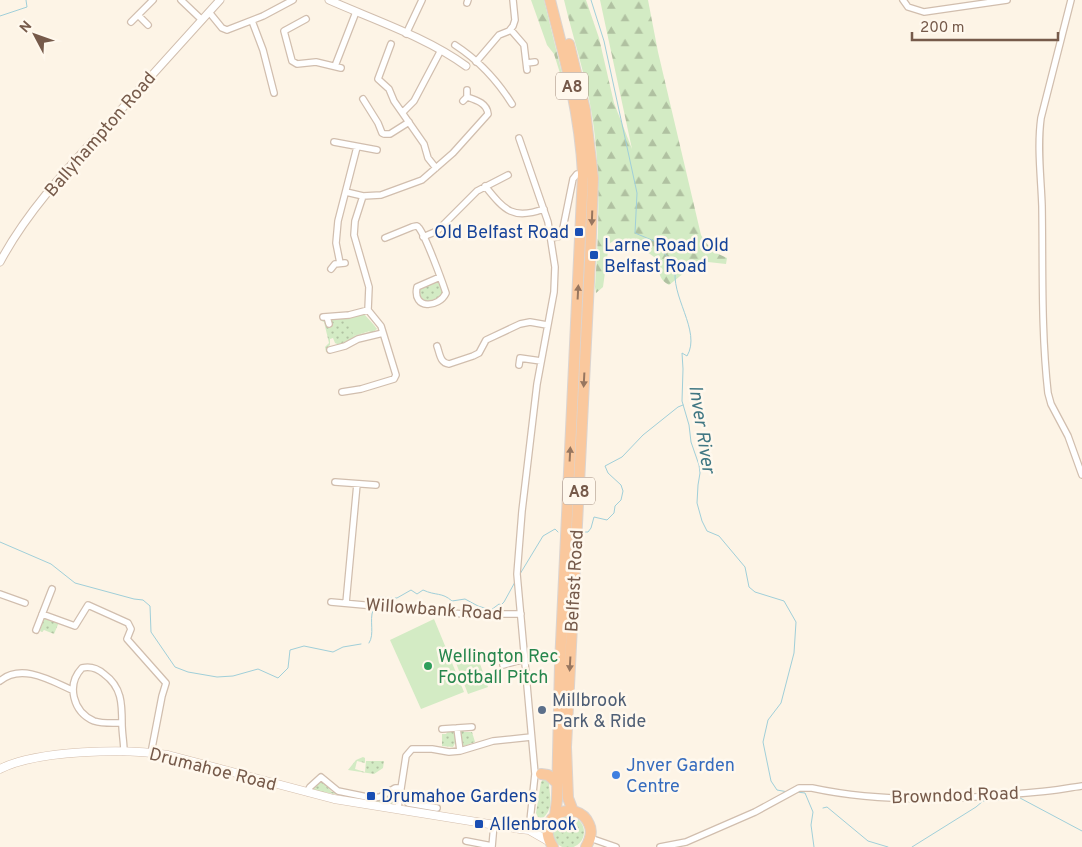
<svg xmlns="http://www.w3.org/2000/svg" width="1082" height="847" font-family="Overpass,sans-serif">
<defs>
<pattern id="grass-dots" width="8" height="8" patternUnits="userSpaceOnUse" patternTransform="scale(1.25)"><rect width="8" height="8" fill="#d3ebc4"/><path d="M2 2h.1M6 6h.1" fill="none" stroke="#b0c1a1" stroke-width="1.8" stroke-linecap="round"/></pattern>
<pattern id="forest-firs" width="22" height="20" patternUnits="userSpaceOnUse" patternTransform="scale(1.25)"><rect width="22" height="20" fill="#d3ebc4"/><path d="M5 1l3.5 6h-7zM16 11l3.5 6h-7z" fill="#b0c1a1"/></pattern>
</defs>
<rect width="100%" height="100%" fill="#fdf4e6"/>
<path fill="url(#grass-dots)" d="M 589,170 L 580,375 L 578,375 L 586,171 Z
M 435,280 L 440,283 L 444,293 L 441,297 L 424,303 L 420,298 L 419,289 Z
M 362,315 L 349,318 L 354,336 L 369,332 L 374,325 L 371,321 L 377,329 C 371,334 367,334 359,336 C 352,338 345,342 339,345 L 335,343 L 333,338 L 330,339 L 330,345 L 327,348 L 328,352 L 326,352 L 325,347 L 329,343 L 324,322 L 320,320 L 324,320 L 327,326 L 331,325 L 330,319 Z
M 44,617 L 59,622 L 54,634 L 44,630 L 42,632 L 40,631 Z
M 462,728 L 464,732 L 472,732 L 475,742 L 464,746 L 462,745 L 460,730 Z
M 448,731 L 455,732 L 456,741 L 453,747 L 442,746 L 442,734 L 446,734 Z
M 363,757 L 365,758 L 365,763 L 357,761 L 355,769 L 365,772 L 366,761 L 384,761 L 383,768 L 374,774 L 348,770 L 356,760 Z
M 544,778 L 549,782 C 549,797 555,806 543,818 L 538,817 L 536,813 L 541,782 Z
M 321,780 L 332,792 L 359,797 L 376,799 L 395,791 L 397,793 L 395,802 L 391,804 L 312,790 L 311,787 Z
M552 832a16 16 0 1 1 32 0a16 16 0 1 1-32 0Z"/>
<path fill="url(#forest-firs)" d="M 531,0 L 544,0 L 569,102 L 554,54 L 547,45 Z
M 564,0 L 586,0 L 599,38 L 614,103 L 632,149 L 600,0 L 648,0 L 658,52 L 701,235 L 712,251 L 727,258 L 726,264 L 699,261 L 669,285 C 658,279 659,272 659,261 C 646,250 633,243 616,239 L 609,244 L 603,287 L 596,293 L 595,287 C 599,229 601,172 592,115 C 586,76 573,38 564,0 Z"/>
<path fill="#d3ebc4" d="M 364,314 L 374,325 L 373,330 L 354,336 L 349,325 L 349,318 Z
M 434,619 L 464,692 L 421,709 L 390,640 Z
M 477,655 L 488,687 L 468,694 L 456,663 Z"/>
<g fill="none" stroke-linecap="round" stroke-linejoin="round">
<path stroke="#a0cfd9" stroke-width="1" d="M 591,0 L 604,41 L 637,193 L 635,233 L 654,241 L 676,267 C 669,295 702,331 687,356 L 682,353 L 683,369 L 682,401 L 689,425 L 691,442 L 699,465 L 700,473 L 698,485 L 697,503 L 702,521 L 707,531 L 719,536 L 745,567 L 749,587 L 755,592 L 784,601 L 796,622 L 794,653 L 781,703 L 768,720 L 763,742 L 771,781 L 777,790 L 788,792
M 0,16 L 27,7 L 26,0
M 582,532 L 588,532 L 591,528 L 594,517 L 607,520 L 614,513 L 615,506 L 621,500 L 623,491 L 621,485 L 608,473 L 605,466 L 622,457 L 643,435 L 678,407 L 683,405
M 0,542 L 51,564 L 75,583 L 134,599 L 143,600 L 150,606 L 151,632 L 175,667 L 188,672 L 217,677 L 233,676 L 258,669 L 278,678 L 288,668 L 290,650 L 304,646 L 333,652 L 343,647 L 361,644
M 520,574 L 543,536 L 555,529 L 558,532
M 375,601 L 377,597 L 397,598 L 411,590 L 417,594 L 423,590 C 436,596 442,592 452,601 L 465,599 L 478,606 L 491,610 L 499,604 L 501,605 L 504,602 L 515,582
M 369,643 C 375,634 369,621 373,610
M 797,792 L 805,793 L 813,812 L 811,825 L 814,847
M 823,808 L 827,807 L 868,841 L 888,847
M 912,847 L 976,807 L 983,801 L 1020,798 L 1082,831"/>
<g stroke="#d1beae" stroke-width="8">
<path id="minor" d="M 181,0 L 202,20
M 903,0 L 908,7 L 924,12 L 1007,0
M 1071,0 L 1041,118 C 1037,147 1041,177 1042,206 C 1043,269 1041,331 1048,393 L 1051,404 L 1068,436 L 1082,475
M 467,3 L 468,0
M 209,12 L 222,28 L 227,30 L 263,16 L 293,0
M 138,15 L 148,25
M 306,19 L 284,31 L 292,61 L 297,64 L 316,62 L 341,68
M 252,21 L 263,50 L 274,93
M 131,22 L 153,0
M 511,30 L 524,45 L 527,70
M 406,34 L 422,0
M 391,44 L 378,79 L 389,89 L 394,101 L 424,144 L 428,158 L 436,168
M 455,45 C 478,60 497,80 512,104
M 476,62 L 499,35 L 509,31 L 513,26 L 515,20 L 513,0
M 527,63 L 535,62
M 335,66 L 356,12
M 363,99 L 378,123 L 382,133 L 384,134 L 390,134 L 409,122
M 463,101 L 467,97 L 467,90
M 403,112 L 414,101 L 441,50
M 519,138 L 548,222 L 555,267 L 554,292 L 537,384 L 522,511 L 517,574 L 535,774 L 529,830
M 334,142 L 377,150
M 485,186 C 505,211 513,220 544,209
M 346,192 L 363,196 L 381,195 L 422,180 L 453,153 L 488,114 C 487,103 476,100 467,97
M 423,237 L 437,231 L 477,191 L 508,175
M 385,238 L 412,227 C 416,226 417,225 419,228 C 426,237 442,281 446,293 C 439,308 412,310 417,287 L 440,277
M 552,238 L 560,236 L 562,233 L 573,179 L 577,174 L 583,174
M 340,263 L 336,243 L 338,221 L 357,147
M 331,269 L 335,264 L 345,263
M 323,317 L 349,315 L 368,310
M 327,317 L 329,324
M 437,346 C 440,354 440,363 449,364 L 473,356 L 479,353 L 486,340 L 520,324 L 530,322 L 547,325
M 330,350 L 345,346 L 358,339 L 383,333
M 519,365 L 520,358 L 541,361
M 342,392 L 361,389 L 394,379 L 396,375 L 381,326 L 368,310 L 369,287 L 354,235 L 355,221 L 363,196
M 335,482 L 376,485
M 0,594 L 25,603
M 331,602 L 463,614 L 521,614
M 346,603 L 357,484
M 42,614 L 75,626 L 88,605 L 128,623 L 131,629 L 127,639 L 166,683 L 162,696 L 151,753
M 36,630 L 52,589
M 503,665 L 525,659
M 0,681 C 21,663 50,680 72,690
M 122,723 C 113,723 103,724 94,721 C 73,712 66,685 82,668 C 90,666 97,668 104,674 C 122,687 122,704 122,724 C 122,733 124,743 124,752
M 457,728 L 460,751
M 442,729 L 472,727
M 307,792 L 310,787 L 321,777 L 338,791 L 372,798 L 380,797 L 395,788 L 401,788
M 408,803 L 437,808
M 398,808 L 406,756 L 412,749 L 432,749 L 449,752 L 460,751 L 493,741 L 531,737
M 590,838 L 616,847
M 466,841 L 492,846
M 492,847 L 494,824
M 660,847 L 686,842 L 755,812 L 799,788 L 812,788 C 886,804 962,799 1037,792 C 1052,791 1067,788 1082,786"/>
</g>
<g stroke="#d1beae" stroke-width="9">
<path id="tertiary" d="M 329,0 C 374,20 426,37 466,66
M 0,262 C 26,213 66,170 103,130 C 142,86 181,43 220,0"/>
</g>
<g stroke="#d4beac" stroke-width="9">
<path id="secondary" d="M 0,769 C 37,750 127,748 168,755 L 334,799 L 520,829 L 529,830 L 548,825
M 529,830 L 550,842"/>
</g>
<g stroke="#dbd4d0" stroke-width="12">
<path id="trunk" d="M 550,0 C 565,58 580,114 583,174 L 560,664 L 557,800 L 555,815
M 569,44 L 585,110 L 593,178 L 590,261 L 566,747 L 568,798 L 573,811
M 541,774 L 548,775 L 557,783
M 553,847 C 532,815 578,797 589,824 C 593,832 590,840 586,847"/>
</g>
<use href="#minor" stroke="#fff" stroke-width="5.5"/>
<use href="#tertiary" stroke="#fff" stroke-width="7"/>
<use href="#secondary" stroke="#fff" stroke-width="8"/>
<use href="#trunk" stroke="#fac89d" stroke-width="10"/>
</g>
<defs><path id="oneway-solid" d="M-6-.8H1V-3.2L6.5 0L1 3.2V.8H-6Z" transform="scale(1.25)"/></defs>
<g fill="#97765f">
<use href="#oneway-solid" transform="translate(592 218) rotate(92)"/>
<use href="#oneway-solid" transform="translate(578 292) rotate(-87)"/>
<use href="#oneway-solid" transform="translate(584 380) rotate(93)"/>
<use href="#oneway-solid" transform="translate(570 454) rotate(-87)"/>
<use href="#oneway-solid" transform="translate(570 664) rotate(93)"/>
</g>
<g fill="#1a4fb4" stroke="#fff8ed" stroke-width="2">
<rect x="574" y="227" width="10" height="10" rx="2.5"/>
<rect x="589" y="250" width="10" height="10" rx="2.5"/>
<rect x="366" y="791" width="10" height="10" rx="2.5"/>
<rect x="474" y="819" width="10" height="10" rx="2.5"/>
</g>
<circle fill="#2e9e5b" stroke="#fff8ed" stroke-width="2" cx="428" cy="666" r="5"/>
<circle fill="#5c6f8a" stroke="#fff8ed" stroke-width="2" cx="542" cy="710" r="5"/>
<circle fill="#3f7fe0" stroke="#fff8ed" stroke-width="2" cx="616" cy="775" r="5"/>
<g text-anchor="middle" stroke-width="5" stroke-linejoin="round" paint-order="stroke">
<g fill="#fff8ed" stroke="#9f897b" stroke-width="1">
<rect x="556" y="72.5" width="32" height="27" rx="4"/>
<rect x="563" y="477.5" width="32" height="27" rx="4"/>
</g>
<g font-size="16" font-weight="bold" fill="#765a4a">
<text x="572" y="92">A8</text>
<text x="579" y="497">A8</text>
</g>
<g font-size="18" fill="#765a4a" stroke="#fff8ed">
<text transform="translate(100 134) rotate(-49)" y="6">Ballyhampton Road</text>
<text transform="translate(574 581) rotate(-87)" y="6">Belfast Road</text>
<text transform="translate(434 609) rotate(4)" y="6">Willowbank Road</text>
<text transform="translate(213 769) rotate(14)" y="6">Drumahoe Road</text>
<text transform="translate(955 795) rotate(-2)" y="6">Browndod Road</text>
</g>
<g font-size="18" fill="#164399" stroke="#fff8ed" text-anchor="start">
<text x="569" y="238" text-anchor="end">Old Belfast Road</text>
<text x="604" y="251">Larne Road Old<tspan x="604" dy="21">Belfast Road</tspan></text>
<text x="381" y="802">Drumahoe Gardens</text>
<text x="489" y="830">Allenbrook</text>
</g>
<g font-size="18" fill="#27864d" stroke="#fff8ed" text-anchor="start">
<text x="438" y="662">Wellington Rec<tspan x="438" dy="21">Football Pitch</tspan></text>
</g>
<g font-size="18" fill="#4e5e75" stroke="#fff8ed" text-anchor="start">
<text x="552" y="706">Millbrook<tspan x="552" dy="21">Park &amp; Ride</tspan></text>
</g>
<g font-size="18" fill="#366cbe" stroke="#fff8ed" text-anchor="start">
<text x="626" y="771">Jnver Garden<tspan x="626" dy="21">Centre</tspan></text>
</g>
<g font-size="19" font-style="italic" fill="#407783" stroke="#fff8ed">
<text transform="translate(703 429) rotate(81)" y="7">Inver River</text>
</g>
</g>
<g transform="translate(35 35) rotate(311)" stroke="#fff8ed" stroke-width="4" paint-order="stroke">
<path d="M0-4L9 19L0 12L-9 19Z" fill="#765a4a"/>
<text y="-8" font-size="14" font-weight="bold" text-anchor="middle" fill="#765a4a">N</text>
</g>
<path d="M912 32v8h146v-8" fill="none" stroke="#765a4a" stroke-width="2.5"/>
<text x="920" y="32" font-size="15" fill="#765a4a" stroke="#fff8ed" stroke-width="4" paint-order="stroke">200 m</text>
</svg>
